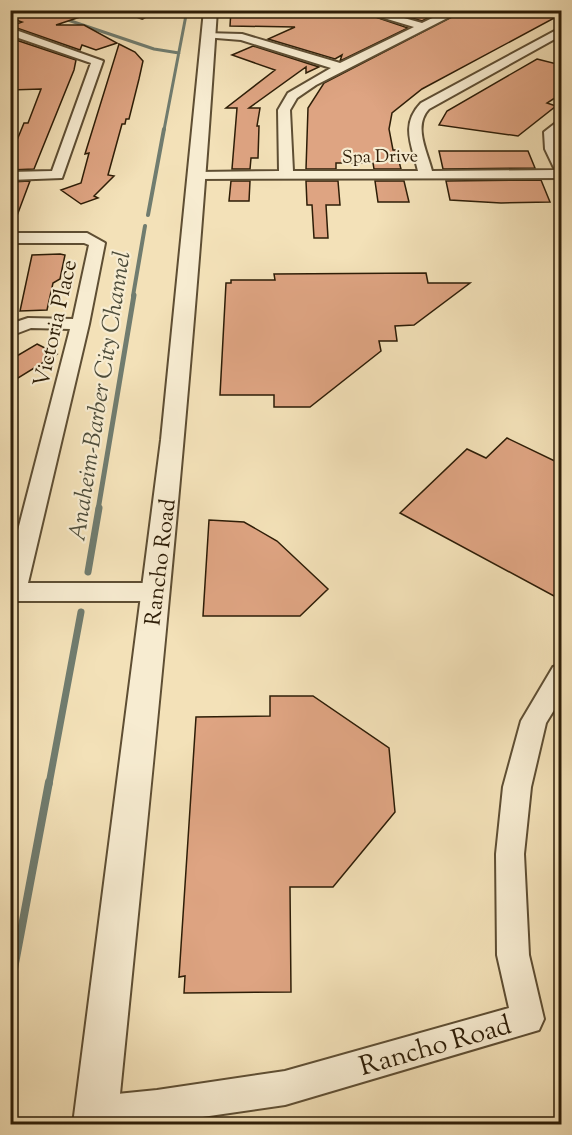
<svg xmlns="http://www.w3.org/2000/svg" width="572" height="1135" font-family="'Sorts Mill Goudy',serif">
<rect width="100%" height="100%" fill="#f3e1b8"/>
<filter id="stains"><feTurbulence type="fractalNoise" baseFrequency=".00333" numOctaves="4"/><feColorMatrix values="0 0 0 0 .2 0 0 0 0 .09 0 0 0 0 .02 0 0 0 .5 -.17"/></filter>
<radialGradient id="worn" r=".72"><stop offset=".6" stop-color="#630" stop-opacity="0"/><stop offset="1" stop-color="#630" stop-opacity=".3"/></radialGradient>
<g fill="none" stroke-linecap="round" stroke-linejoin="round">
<path stroke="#707c6f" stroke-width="3" d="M 62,18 L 154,49 L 179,53
M 164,130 L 187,10"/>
<path stroke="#707c6f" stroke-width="4" d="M 148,215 L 164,129
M 133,296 L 145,226"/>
<path stroke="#707c6f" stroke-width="5" d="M 98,510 L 134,295"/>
<path stroke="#707c6f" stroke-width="7" d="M 88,572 L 99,508
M 49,784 L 81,612"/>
<path stroke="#707c6f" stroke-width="8" d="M 10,990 L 49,782"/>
</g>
<path fill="#dea482" stroke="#2d1d07" stroke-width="1.5" d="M 10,10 L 91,10 L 92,13 L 56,25 L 84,25 L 117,43 L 96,50 L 82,45 L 80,50 L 11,26 L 22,22 L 10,18 Z
M 231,10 L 355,10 L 408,28 L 340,61 L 342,55 L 335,59 L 268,39 L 295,27 L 230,26 Z
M 385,10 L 443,10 L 422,21 Z
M 465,10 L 535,10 L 558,16 L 422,89 L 392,113 L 389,129 L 393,150 L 396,150 L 401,169 L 374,169 L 373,163 L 336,163 L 336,169 L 306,169 L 308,108 L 324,83 Z
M 10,38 L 76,60 L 74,70 L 34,169 L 10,170 L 10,145 L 15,145 L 24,123 L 28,123 L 41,89 L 10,90 Z
M 119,44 L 135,52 L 143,61 L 139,79 L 129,119 L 126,119 L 125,124 L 122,124 L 108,175 L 114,176 L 94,196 L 98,198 L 81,204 L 61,190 L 81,183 L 89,153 L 85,154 Z
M 253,46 L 319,67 L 306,73 L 306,67 L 249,108 L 260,108 L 257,126 L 259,126 L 258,158 L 251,158 L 250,169 L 232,169 L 237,108 L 226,108 L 275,70 L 232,55 Z
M 537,59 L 561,65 L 561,94 L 547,103 L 556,106 L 518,136 L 439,125 L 447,111 Z
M 439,151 L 528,151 L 535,168 L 443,169 Z
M 541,180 L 550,202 L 501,203 L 450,200 L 446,181 Z
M 30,181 L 12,229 L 10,228 L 10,182 Z
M 231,181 L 250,181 L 249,201 L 229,201 Z
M 306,181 L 338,181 L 340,205 L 326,205 L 328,238 L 314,238 L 312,205 L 307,205 Z
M 375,181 L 404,181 L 409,202 L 378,202 Z
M 60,254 L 65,255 L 60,279 L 53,283 L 47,310 L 20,311 L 32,255 Z
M 426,273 L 428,283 L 470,283 L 414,325 L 395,326 L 397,341 L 379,341 L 381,351 L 310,407 L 274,407 L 274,395 L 220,395 L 226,283 L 231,283 L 231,280 L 275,280 L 274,274 Z
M 37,344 L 57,354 L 10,383 L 10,360 Z
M 507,438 L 561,464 L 561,586 L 554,596 L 400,513 L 467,449 L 486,458 Z
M 209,520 L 244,522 L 277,541 L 328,589 L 300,616 L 203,616 Z
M 270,696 L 313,696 L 389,748 L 395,812 L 333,887 L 290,887 L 291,992 L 184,993 L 185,976 L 179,977 L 196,717 L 270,716 Z"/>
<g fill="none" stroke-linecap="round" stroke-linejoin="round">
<g stroke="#5e4e33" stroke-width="4">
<path id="minor" d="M 122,10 L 139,10 L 147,15 L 142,18 Z
M 357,10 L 375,10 L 422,23 L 449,10 L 463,10 L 316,85 L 297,98 L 290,110 L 293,171 L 418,171 C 412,145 400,125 421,103 L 562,27 L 562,35 L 429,109 C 413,126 427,151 432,171 L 555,170 L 545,149 L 544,132 L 562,118 L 562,129 L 557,133 L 562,155 L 562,178 L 193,179 L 191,176 L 193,173 L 198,172 L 279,171 L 278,110 L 288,93 L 331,68 L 241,40 L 204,37 L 204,33 L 242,34 L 340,63 L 414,27 Z
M 10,28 L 103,61 L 62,178 L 10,180 L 10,172 L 52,171 L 91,63 L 10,35 Z
M 10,233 L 87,233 L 105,243 L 89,324 L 28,583 L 155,583 L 163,586 L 167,592 L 163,598 L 155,601 L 10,601 L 10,561 L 70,329 L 31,328 L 10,336 L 10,324 L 28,318 L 73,319 L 89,245 L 84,243 L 10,243 Z
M 562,664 L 562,697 L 546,723 L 531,787 L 524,854 L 529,955 L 544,1019 L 539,1030 L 285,1105 L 154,1124 L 85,1124 L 80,1113 L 85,1101 L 97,1096 L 157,1090 L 285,1071 L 509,1008 L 497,955 L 496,854 L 503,787 L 521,721 L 553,667 Z"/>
</g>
<g stroke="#5e4e33" stroke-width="4">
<path id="tertiary" d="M 204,10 L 217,10 C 193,383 154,753 117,1124 L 73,1124 L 161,440 Z"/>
</g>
<use href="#minor" fill="#f7ecd1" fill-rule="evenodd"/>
<use href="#tertiary" fill="#f7ecd1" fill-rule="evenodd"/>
</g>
<g text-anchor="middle" stroke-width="4.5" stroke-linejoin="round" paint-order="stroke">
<g font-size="18" fill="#2d1d07" stroke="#f7ecd1">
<text transform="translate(380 156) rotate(-1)" y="6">Spa Drive</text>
</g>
<g font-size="22" fill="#2d1d07" stroke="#f7ecd1">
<text transform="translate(54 323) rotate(-77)" y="8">Victoria Place</text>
<text transform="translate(159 562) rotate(-83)" y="8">Rancho Road</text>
</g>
<g font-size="24" font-style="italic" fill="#4e4d3b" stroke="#f7ecd1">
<text transform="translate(99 396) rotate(-81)" y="8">Anaheim-Barber City Channel</text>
</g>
<g font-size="27" fill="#2d1d07" stroke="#f7ecd1">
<text transform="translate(435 1045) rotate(-16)" y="9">Rancho Road</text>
</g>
</g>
<rect width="572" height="1135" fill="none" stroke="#f3e1b8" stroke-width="36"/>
<rect x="12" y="12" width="548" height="1111" fill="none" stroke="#2d1d07" stroke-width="3"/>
<rect x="18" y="18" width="536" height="1099" fill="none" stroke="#2d1d07" stroke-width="1.5"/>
<rect width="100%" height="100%" filter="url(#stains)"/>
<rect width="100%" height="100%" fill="url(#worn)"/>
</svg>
